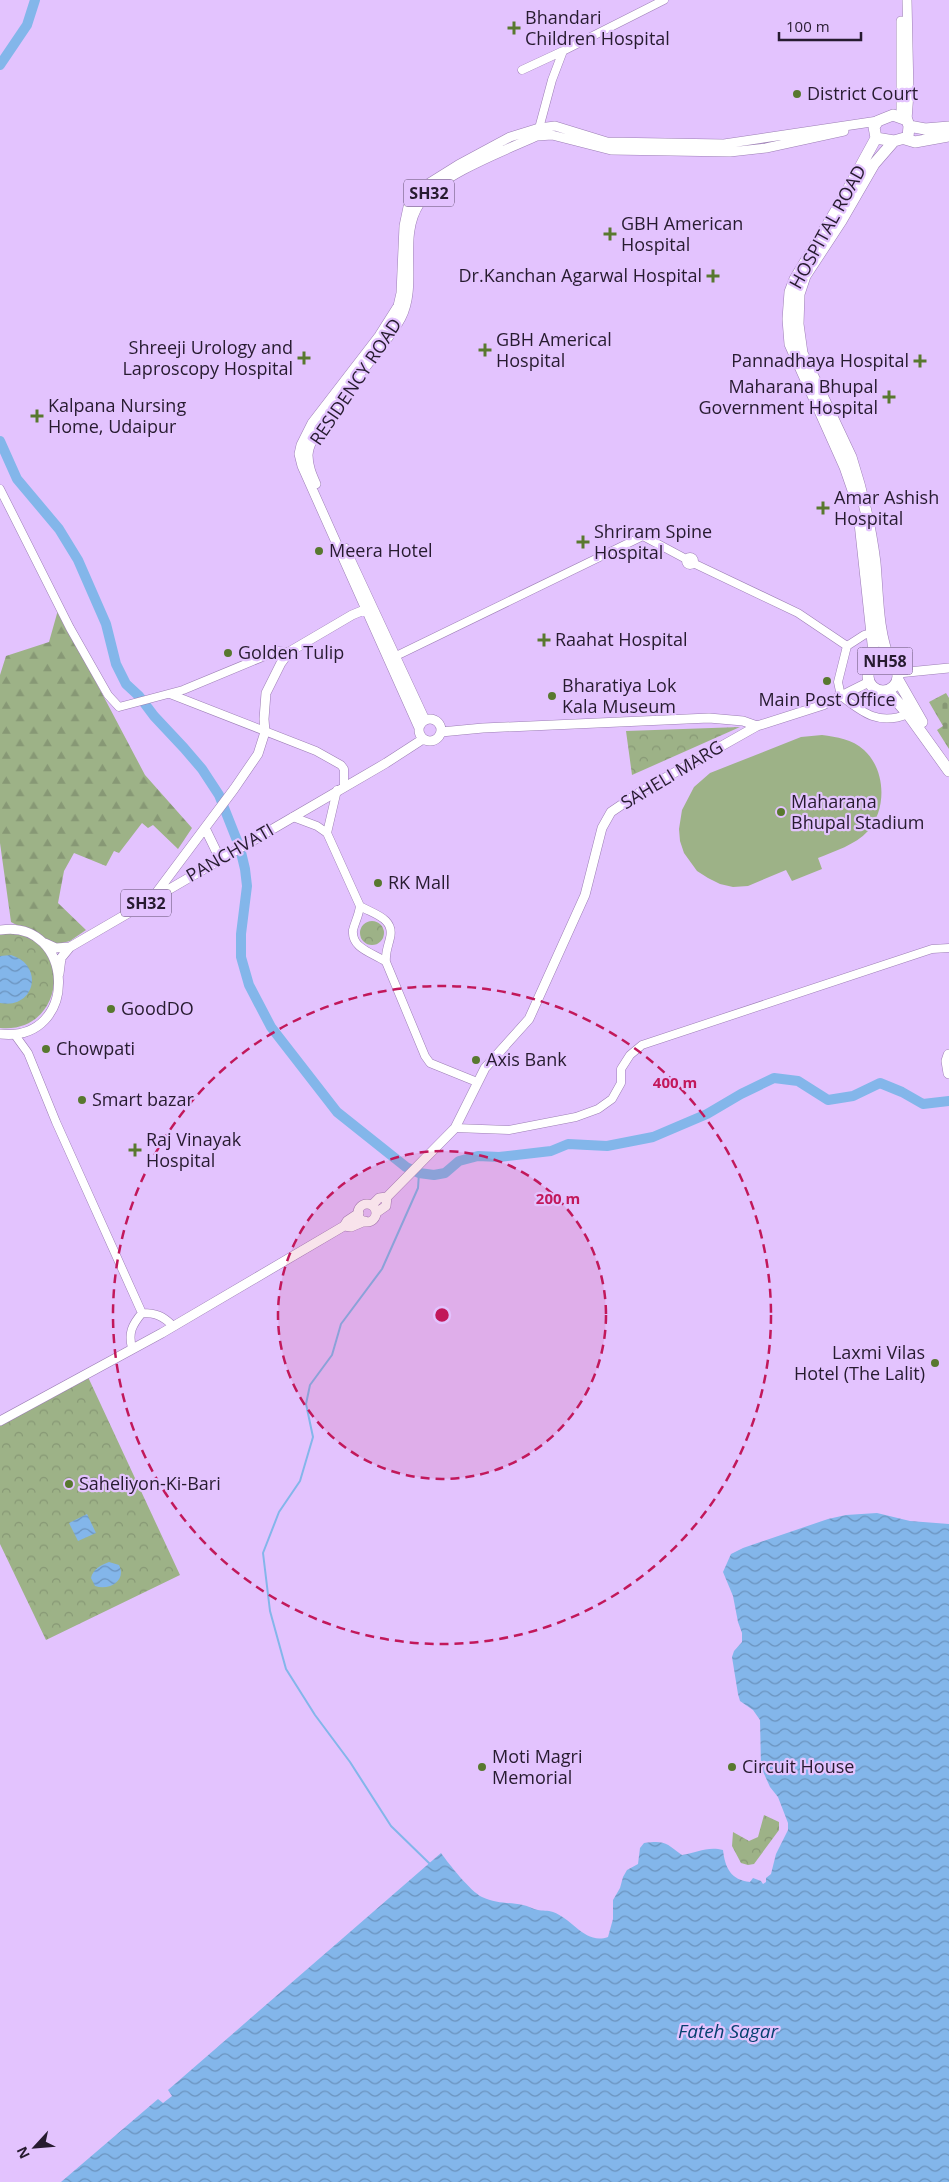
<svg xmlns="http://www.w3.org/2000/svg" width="949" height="2182" font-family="'Open Sans',sans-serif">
<defs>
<pattern id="forest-firs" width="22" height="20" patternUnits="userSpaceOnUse" patternTransform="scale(1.25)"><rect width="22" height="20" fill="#9db287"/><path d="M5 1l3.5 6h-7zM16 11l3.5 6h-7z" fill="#879875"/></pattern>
<pattern id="cemetery-stones" width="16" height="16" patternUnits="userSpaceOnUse" patternTransform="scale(1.25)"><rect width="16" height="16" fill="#9db287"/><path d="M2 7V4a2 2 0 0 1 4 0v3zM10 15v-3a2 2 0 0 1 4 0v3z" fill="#879875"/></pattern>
<pattern id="park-crowns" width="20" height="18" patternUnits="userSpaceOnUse" patternTransform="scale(1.25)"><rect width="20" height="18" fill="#9db287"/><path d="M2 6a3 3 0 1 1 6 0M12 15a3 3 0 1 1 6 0" fill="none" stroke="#879875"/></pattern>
<pattern id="water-waves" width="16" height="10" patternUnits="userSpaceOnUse" patternTransform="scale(1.25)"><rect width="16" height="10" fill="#83b6ea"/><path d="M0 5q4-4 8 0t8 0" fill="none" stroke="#6b93be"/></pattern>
</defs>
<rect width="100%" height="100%" fill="#e3c3fe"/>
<path fill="url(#forest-firs)" d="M 58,610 L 145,775 L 192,828 L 178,849 L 153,825 L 148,828 L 142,823 L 119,853 L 114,851 L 106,866 L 74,853 L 64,871 L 58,903 L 86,930 L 70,941 L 54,945 L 11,922 L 0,843 L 0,675 L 6,656 L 49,642 Z"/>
<path fill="url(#cemetery-stones)" d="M 946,693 L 949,698 L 949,749 L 937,730 L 943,726 L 929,702 Z"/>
<path fill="url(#park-crowns)" d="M 740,727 L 632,775 L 626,731 Z
M360 933a12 12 0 1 1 24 0a12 12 0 1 1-24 0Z
M 0,933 C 6,933 13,933 20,934 C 73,945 63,1034 0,1028 Z
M 88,1377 L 180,1575 L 46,1640 L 0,1544 L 0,1425 Z
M 764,1815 L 779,1822 L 779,1830 L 754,1864 L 748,1865 L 741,1863 L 732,1846 L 733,1832 L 749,1841 L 758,1837 Z"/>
<path fill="#9db287" d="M 822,735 C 837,737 852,739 864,750 C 886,770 887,809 868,831 C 855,845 835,851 818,858 L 822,869 L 792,881 L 786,870 L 748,886 L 733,887 L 720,884 L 708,878 L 697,871 L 684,853 L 680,841 L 679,829 L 682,810 L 694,787 L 710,773 L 801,737 Z"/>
<path fill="url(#water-waves)" d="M 11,955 C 45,965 35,1010 0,1003 L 0,956 Z
M 877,1513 L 910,1521 L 949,1524 L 949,2182 L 61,2182 L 158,2099 L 163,2103 L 172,2096 L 168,2090 L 441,1853 C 449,1864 470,1891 482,1897 C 496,1904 509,1902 523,1905 C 528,1906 533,1909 538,1910 C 542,1911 548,1910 553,1912 C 573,1919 585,1945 608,1937 L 613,1919 L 613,1900 L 620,1888 L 623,1877 L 627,1870 L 638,1864 L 640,1848 L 644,1843 C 665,1840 666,1843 682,1855 C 697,1853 707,1846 723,1850 C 725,1868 731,1880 750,1882 L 753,1878 L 761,1881 L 763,1884 L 766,1882 L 766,1878 L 771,1874 L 776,1854 L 788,1830 L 788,1823 L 778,1797 L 770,1787 L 761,1767 L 760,1720 L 753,1710 L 740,1701 L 738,1694 L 732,1657 L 734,1651 L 742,1642 L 742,1633 L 738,1622 L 733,1596 L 723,1572 L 731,1554 L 743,1548 L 828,1519 L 846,1515 Z
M 87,1514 L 96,1533 L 78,1541 L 69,1523 Z
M 109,1562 L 119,1565 C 127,1581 109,1591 95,1586 L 91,1578 C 93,1569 101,1565 109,1562 Z"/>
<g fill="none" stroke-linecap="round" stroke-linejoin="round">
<path stroke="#83b6ea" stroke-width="2" d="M 419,1173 L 418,1188 L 382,1269 L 341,1324 L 332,1355 L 310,1385 L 306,1404 L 313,1437 L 300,1481 L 279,1512 L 263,1553 L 270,1611 L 286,1669 L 315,1715 L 350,1762 L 391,1826 L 430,1864"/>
<path stroke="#83b6ea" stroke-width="10" d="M 0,65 L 27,25 L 35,0
M 0,441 L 17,479 L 59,529 L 78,560 L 106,624 L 116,664 L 126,684 L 139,696 L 154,716 L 184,748 L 202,769 L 219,795 L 240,848 L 245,869 L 247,886 L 241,934 L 241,957 L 249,985 L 271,1027 L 337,1112 L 406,1167 L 419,1173 L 434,1175 L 445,1173 L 459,1161 L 478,1156 L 499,1157 L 551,1151 L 568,1144 L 607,1146 L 653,1137 L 707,1114 L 741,1094 L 774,1078 L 798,1081 L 828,1100 L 853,1096 L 880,1083 L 902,1092 L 923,1104 L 949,1101"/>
<g stroke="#9c7eb5" stroke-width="9">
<path id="minor" d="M 522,70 L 563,51
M 538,132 L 552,80 L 563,51 L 664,0
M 0,489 L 70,628 L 108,695 L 119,707 L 183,690 L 277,651 L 289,652
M686 561a4 4 0 1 1 8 0a4 4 0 1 1-8 0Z
M 693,563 L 798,613 L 847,646
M 871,633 L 864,635 L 847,646 L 838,682 L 841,696 C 863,713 879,726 908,714
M 392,658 L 643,536 L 686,559
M 170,694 L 316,751 L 341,765 L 344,769 L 344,786
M 293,817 L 317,826 L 327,833 L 360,906
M 327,833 L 337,790
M 360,906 C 373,914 395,918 390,938 C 388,947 385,953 386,962 C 374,953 351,949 353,930 C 355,922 359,915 360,906 Z
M 386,962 L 425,1056 L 430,1063 L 477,1082
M 15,1035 L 28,1053 L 56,1122 L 142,1313
M 455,1128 L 509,1130 L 576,1117 L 598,1109 L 612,1099 L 621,1083 L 621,1069 L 630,1055 L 642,1045 L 932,949 L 949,948
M 132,1348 C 128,1333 132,1325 142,1313 C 156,1313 163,1316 173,1326"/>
</g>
<g stroke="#9c7eb5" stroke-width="10">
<path id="major" d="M 907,0 L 909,93 L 907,120
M 901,21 L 901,118
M 316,484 C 312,475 308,466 308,455 C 309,441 319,430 327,418 C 340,400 353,382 368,364 C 379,349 392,335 401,318 C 419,283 397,237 420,203 C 439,175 506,150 537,136 L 552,135 L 611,150 L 730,152 L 766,148 L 844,131
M 345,548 L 425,720
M 898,673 L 949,668
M419 730a11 11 0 1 1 22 0a11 11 0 1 1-22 0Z
M 419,728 L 302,466 L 299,454 L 301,445 L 312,423 L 379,336 L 398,306 L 401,293 L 404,226 L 408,207 L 418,190 L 458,165 L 510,137 L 539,128 L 555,126 L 607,142 L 724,144 L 878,121
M 441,732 L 483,728 L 709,718 L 743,721 L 757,726
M 205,828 L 220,859
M 154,896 L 234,789 L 258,754 L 265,732 L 264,719 L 266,693 L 281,663 L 289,652 L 352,615 L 369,608
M 0,930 C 75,918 81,1043 0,1034
M 45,943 L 56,948 L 70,947
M 59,974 L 61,958 L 70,947 L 386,763 L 423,739
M358 1213a9 9 0 1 1 18 0a9 9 0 1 1-18 0Z
M 372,1205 L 379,1198 L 387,1197 L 455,1128 L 485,1068 L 529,1019 L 585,895 L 602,828 L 611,812 L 642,791 L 757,726 L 823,705 L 869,682
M 376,1213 L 386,1206 L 387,1197
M 344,1226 L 351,1227 L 365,1221
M 0,1421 L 162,1333 L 344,1226 L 347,1221 L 359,1213"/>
</g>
<g stroke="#9c7eb5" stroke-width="12">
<path id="highway" d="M 893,115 L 907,120 L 909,126 L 908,137 L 894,141 L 876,138 L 874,127 L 878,121 Z
M 909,126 L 925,129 L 949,127
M 905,139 L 915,142 L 949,136
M 854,493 L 845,467 L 790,344 L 788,319 L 790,292 L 795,279 L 840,204 L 876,138
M 860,523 L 875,662
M868 676a15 15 0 1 1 30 0a15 15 0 1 1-30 0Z
M 890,662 C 877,631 878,596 875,563 C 871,530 861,488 851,457 L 802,353 L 798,324 L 799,294 L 805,276 L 841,221 L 874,164 L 894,141
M 898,680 L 922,722
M 888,691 L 908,714 L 949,771
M 949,1055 L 947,1061 L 949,1073"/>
</g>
<use href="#minor" stroke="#fff" stroke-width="8"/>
<use href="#major" stroke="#fff" stroke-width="9"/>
<use href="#highway" stroke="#fff" stroke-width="11"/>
</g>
<circle cx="442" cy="1315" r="164" fill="#c2185b" fill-opacity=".12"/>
<g fill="none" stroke="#c2185b" stroke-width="2.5" stroke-dasharray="9 6">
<circle cx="442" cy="1315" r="164"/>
<circle cx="442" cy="1315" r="329"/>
</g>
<g fill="#58782f" stroke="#e3c3fe" stroke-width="2">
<path d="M511.5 20.5h5v5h5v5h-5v5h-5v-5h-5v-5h5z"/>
<circle cx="797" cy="94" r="5"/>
<path d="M607.5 226.5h5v5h5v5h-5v5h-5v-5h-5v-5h5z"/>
<path d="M710.5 268.5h5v5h5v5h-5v5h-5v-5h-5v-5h5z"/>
<path d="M482.5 342.5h5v5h5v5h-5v5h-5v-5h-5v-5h5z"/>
<path d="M301.5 350.5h5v5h5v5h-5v5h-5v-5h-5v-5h5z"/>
<path d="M917.5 353.5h5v5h5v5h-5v5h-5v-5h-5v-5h5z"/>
<path d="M886.5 389.5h5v5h5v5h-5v5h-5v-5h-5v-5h5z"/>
<path d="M34.5 408.5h5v5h5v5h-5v5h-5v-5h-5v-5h5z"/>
<path d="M820.5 500.5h5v5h5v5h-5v5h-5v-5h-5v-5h5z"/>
<path d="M580.5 534.5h5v5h5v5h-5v5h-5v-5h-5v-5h5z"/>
<circle cx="319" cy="551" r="5"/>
<path d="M541.5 632.5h5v5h5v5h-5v5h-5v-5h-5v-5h5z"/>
<circle cx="228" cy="653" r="5"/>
<circle cx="827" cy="681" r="5"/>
<circle cx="552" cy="696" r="5"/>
<circle cx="781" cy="812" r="5"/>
<circle cx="378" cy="883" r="5"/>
<circle cx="111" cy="1009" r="5"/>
<circle cx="46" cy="1049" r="5"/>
<circle cx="476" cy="1060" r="5"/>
<circle cx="82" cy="1100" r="5"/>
<path d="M132.5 1142.5h5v5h5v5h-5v5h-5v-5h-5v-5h5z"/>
<circle cx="935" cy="1363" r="5"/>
<circle cx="69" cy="1484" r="5"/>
<circle cx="482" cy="1767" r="5"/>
<circle cx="732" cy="1767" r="5"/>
</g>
<g text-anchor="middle" stroke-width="4.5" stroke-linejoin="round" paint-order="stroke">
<g fill="#e3c3fe" stroke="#5f4d6e" stroke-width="1">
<rect x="404" y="179.5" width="50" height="27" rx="4"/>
<rect x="857.5" y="647.5" width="55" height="27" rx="4"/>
<rect x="121" y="889.5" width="50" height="27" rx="4"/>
</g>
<g font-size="16" font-weight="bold" fill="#271b30">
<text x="429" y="199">SH32</text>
<text x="885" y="667">NH58</text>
<text x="146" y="909">SH32</text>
</g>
<g font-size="18" fill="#271b30" stroke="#e3c3fe" text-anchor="start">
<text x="525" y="24">Bhandari<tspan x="525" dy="21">Children Hospital</tspan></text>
<text x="807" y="100">District Court</text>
<text x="621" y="230">GBH American<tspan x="621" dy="21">Hospital</tspan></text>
<text x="702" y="282" text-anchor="end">Dr.Kanchan Agarwal Hospital</text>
<text x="496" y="346">GBH Americal<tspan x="496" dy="21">Hospital</tspan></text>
<text x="293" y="354" text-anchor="end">Shreeji Urology and<tspan x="293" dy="21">Laproscopy Hospital</tspan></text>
<text x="909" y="367" text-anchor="end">Pannadhaya Hospital</text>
<text x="878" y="393" text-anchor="end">Maharana Bhupal<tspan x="878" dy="21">Government Hospital</tspan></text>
<text x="48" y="412">Kalpana Nursing<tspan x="48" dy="21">Home, Udaipur</tspan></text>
<text x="834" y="504">Amar Ashish<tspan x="834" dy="21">Hospital</tspan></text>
<text x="594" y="538">Shriram Spine<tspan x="594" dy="21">Hospital</tspan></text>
<text x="329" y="557">Meera Hotel</text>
<text x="555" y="646">Raahat Hospital</text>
<text x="238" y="659">Golden Tulip</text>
<text x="562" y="692">Bharatiya Lok<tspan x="562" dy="21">Kala Museum</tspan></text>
<text x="827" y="706" text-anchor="middle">Main Post Office</text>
<text x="791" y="808">Maharana<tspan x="791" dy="21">Bhupal Stadium</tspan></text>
<text x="388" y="889">RK Mall</text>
<text x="121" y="1015">GoodDO</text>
<text x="56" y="1055">Chowpati</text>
<text x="486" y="1066">Axis Bank</text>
<text x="92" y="1106">Smart bazar</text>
<text x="146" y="1146">Raj Vinayak<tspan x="146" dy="21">Hospital</tspan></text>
<text x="925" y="1359" text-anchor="end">Laxmi Vilas<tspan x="925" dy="21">Hotel (The Lalit)</tspan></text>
<text x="79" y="1490">Saheliyon-Ki-Bari</text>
<text x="492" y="1763">Moti Magri<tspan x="492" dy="21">Memorial</tspan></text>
<text x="742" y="1773">Circuit House</text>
</g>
<g font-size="18" fill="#271b30" stroke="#e3c3fe">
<text transform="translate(828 227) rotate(-61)" y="6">HOSPITAL ROAD</text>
<text transform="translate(356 382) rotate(-56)" y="6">RESIDENCY ROAD</text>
<text transform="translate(672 775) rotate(-31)" y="6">SAHELI MARG</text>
<text transform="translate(230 853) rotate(-30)" y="6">PANCHVATI</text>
</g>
<g font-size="19" font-style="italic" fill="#074170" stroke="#e3c3fe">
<text x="728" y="2038">Fateh Sagar</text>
</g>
</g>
<circle cx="442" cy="1315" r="8" fill="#c2185b" stroke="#e3c3fe" stroke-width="2.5"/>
<g font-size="15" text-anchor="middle" font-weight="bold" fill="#c2185b" stroke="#e3c3fe" stroke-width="4.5" stroke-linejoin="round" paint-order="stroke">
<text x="675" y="1088">400 m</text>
<text x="558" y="1204">200 m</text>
</g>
<g transform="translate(35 2147) rotate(244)" stroke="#e3c3fe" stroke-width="4" paint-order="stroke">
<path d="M0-4L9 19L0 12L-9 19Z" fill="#271b30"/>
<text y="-8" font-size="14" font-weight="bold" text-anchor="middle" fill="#271b30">N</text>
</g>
<path d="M779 32v8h82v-8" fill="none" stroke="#271b30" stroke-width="2.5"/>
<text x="786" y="32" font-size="15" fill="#271b30" stroke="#e3c3fe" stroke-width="4" paint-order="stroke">100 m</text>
</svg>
